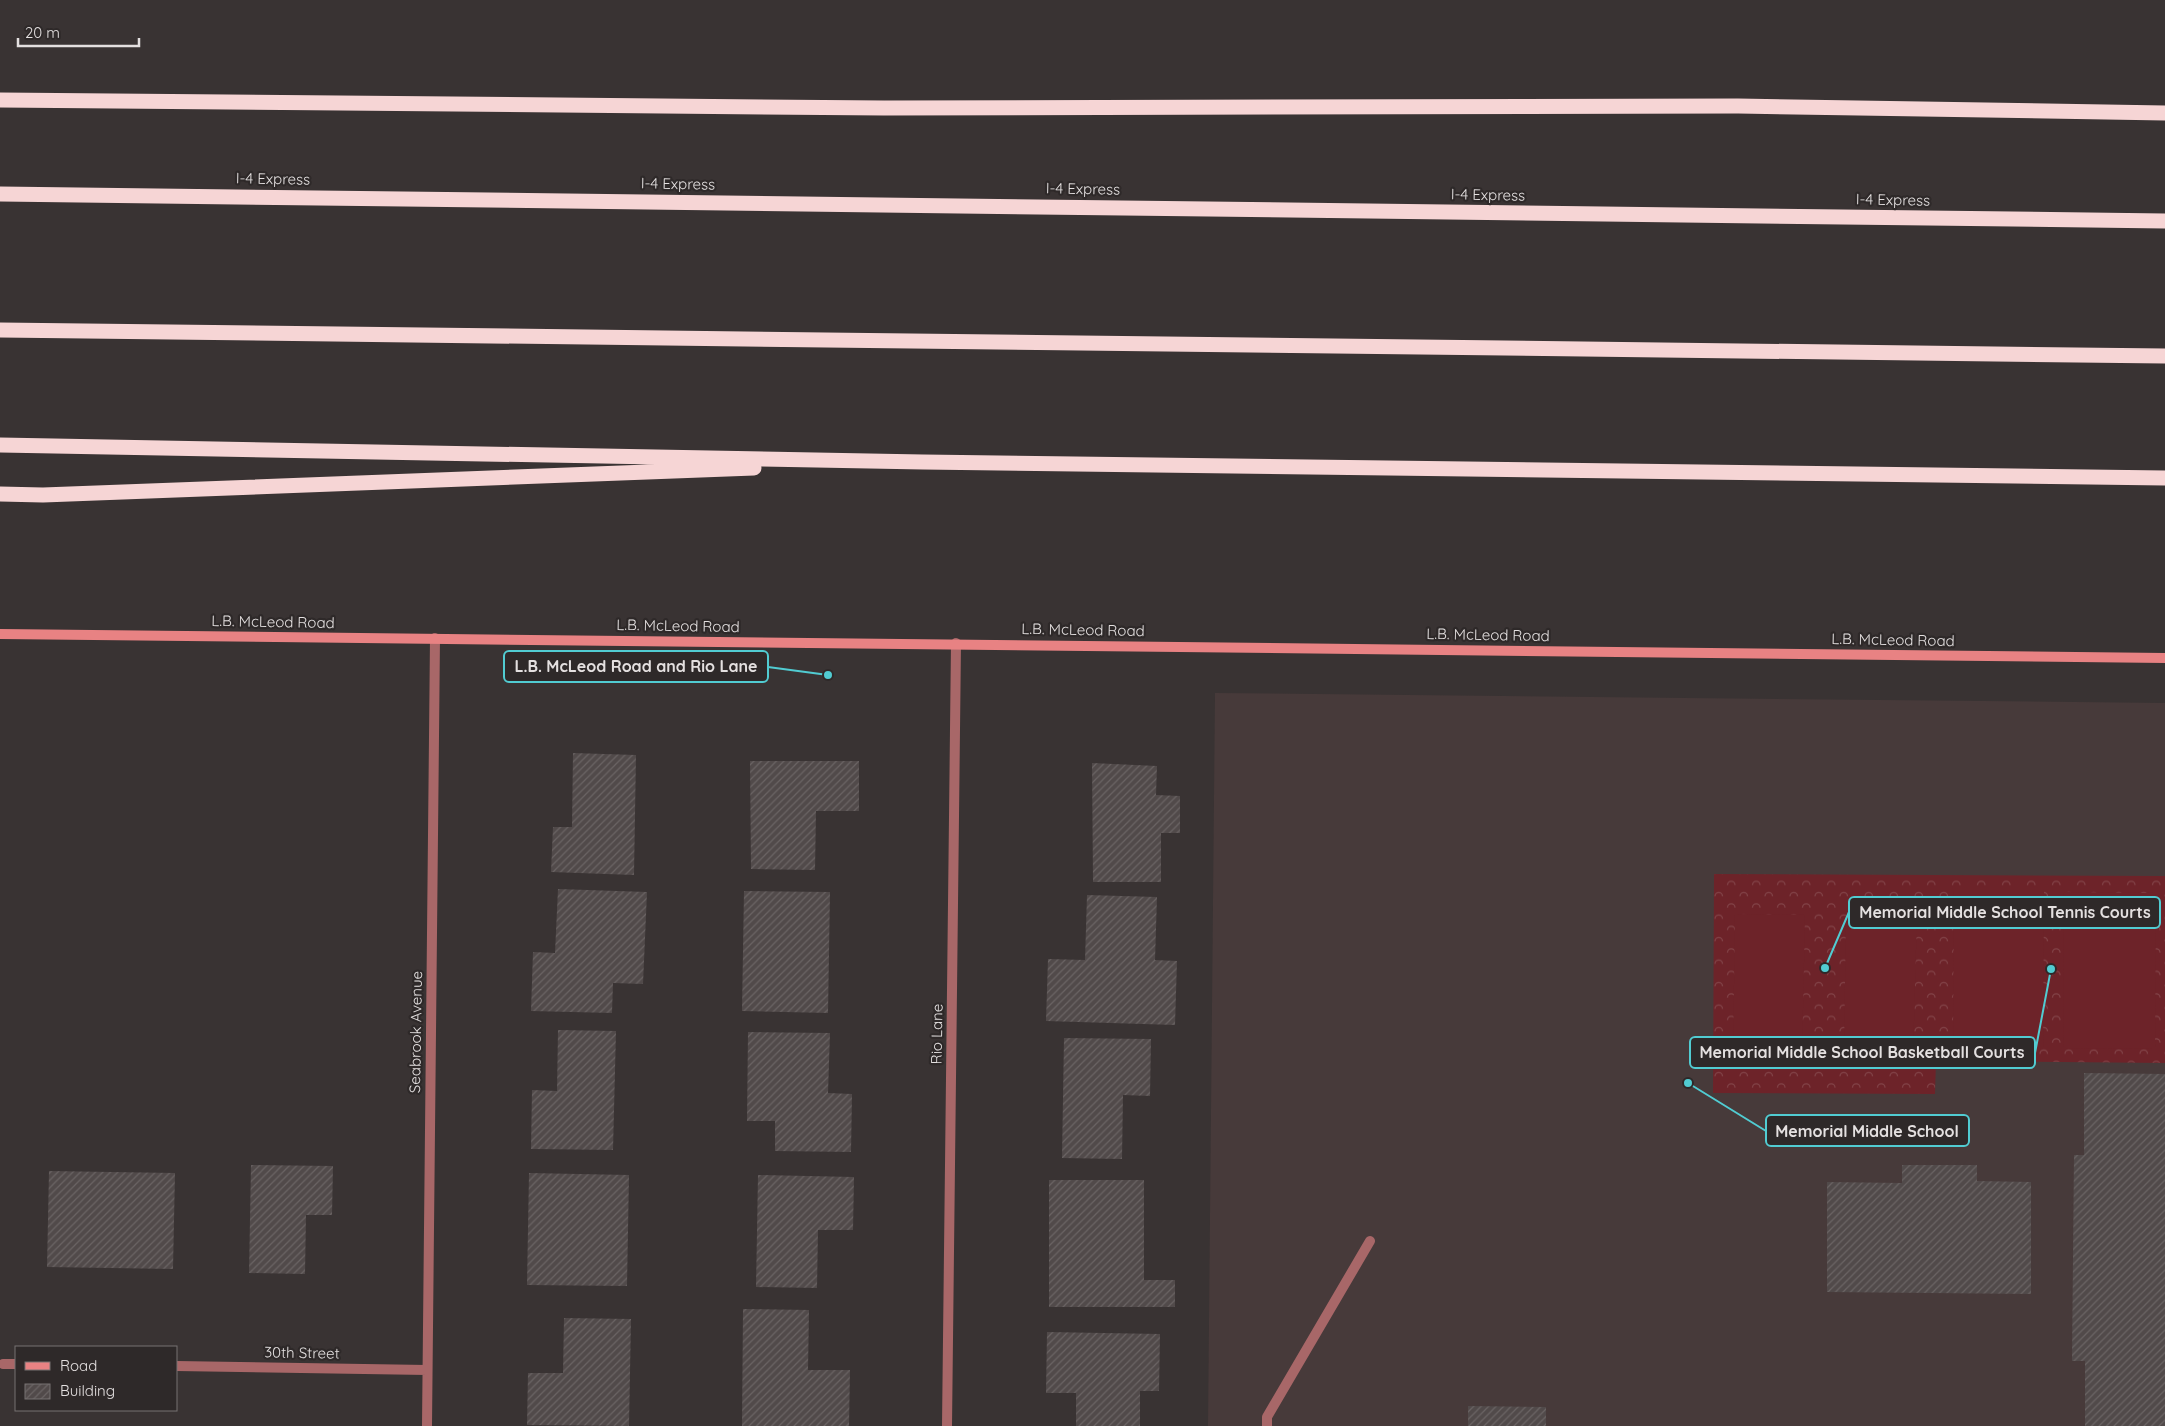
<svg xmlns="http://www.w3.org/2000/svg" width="2165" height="1426" font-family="Quicksand,sans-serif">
<defs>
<pattern id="forest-crowns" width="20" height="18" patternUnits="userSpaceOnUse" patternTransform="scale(1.25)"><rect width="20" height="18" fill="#6d2329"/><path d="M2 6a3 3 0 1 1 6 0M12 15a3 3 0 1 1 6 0" fill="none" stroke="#824348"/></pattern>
<pattern id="building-hatch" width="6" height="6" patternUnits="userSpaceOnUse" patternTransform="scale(1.25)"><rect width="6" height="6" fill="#514a4a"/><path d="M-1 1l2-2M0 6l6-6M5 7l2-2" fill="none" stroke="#6a6464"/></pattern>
</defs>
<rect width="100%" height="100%" fill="#393333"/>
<path fill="#473a3a" d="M 1215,693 L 2165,703 L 2165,1426 L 1208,1426 Z"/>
<path fill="url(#forest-crowns)" d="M 1714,874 L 2165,876 L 2165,1063 L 1936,1061 L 1935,1094 L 1713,1093 Z"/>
<path fill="#6d2329" d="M 1954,890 L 2044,890 L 2043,1049 L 1953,1048 Z
M 2064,892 L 2156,893 L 2155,1049 L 2063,1048 Z
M 1846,913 L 1917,914 L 1913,1058 L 1844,1057 Z
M 1735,914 L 1805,915 L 1802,1058 L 1733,1057 Z"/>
<path fill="url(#building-hatch)" d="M 573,753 L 636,755 L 634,875 L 551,872 L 553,827 L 572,827 Z
M 750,761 L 859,761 L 859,811 L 816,811 L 815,870 L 751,869 Z
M 1092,763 L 1157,766 L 1156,795 L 1180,796 L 1180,833 L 1161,833 L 1161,882 L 1093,882 Z
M 558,889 L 647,892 L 643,984 L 613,983 L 612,1013 L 531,1011 L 533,952 L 555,953 Z
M 744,891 L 830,892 L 828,1013 L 742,1011 Z
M 1087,895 L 1157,897 L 1155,960 L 1177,961 L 1175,1025 L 1046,1021 L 1048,959 L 1085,960 Z
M 558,1030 L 616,1031 L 613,1150 L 531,1149 L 532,1090 L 557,1091 Z
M 748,1032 L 830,1033 L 828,1093 L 852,1094 L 851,1152 L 775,1151 L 775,1121 L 747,1121 Z
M 1064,1038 L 1151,1039 L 1150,1096 L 1123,1095 L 1122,1159 L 1062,1158 Z
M 2084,1073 L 2165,1074 L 2165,1426 L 2085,1426 L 2085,1361 L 2072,1361 L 2074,1155 L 2084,1155 Z
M 251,1165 L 333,1166 L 332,1215 L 306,1215 L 305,1274 L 249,1273 Z
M 1902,1165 L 1977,1165 L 1977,1181 L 2031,1182 L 2031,1294 L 1827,1292 L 1827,1182 L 1902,1183 Z
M 49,1171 L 175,1173 L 173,1269 L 47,1267 Z
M 529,1173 L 629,1175 L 627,1286 L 527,1285 Z
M 758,1175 L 854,1177 L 853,1230 L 818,1230 L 817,1288 L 756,1287 Z
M 1049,1180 L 1144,1180 L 1144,1280 L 1175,1280 L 1175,1307 L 1049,1307 Z
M 743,1309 L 809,1310 L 808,1370 L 850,1370 L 849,1426 L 742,1426 Z
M 564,1318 L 631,1319 L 629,1426 L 527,1425 L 528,1373 L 563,1373 Z
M 1047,1332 L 1160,1334 L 1159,1391 L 1140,1391 L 1140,1426 L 1076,1426 L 1076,1393 L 1046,1393 Z
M 1468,1406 L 1546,1407 L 1546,1426 L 1468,1426 Z"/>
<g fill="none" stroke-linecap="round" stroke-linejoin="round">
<path stroke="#a86768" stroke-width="10" d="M 1267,1426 L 1267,1417 L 1370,1241"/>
<path stroke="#a86768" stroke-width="10" d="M 3,1364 L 16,1364
M 176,1366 L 427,1370
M 427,1426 L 435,638
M 947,1426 L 956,643"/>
<path stroke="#e88283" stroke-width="10" d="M 0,634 L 2165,658"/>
<path stroke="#f6d5d5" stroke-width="15" d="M 0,100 L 884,108 L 1738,106 L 2165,113
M 0,194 L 2165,221
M 0,330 L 2165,356
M 0,445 L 923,462 L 2165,478
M 0,494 L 43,495 L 754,468"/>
</g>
<g text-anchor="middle" stroke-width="4.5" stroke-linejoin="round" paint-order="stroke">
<g font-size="15" fill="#e4e0e0" stroke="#2e2929">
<text transform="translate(273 179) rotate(1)" y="5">I-4 Express</text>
<text transform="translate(678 184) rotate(1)" y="5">I-4 Express</text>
<text transform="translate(1083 189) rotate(1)" y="5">I-4 Express</text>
<text transform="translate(1488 195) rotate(1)" y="5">I-4 Express</text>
<text transform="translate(1893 200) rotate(1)" y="5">I-4 Express</text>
<text transform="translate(273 622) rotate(1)" y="5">L.B. McLeod Road</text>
<text transform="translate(678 626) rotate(1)" y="5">L.B. McLeod Road</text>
<text transform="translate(1083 630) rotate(1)" y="5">L.B. McLeod Road</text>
<text transform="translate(1488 635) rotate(1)" y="5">L.B. McLeod Road</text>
<text transform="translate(1893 640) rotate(1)" y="5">L.B. McLeod Road</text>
<text transform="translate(416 1032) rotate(-89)" y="5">Seabrook Avenue</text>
<text transform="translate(937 1034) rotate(-89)" y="5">Rio Lane</text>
<text transform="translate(302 1353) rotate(1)" y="5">30th Street</text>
</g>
</g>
<path fill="none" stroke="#51ccd2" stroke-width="2" d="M828 675L768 667M1825 968L1849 912M2051 969L2035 1053M1688 1083L1766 1131"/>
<g fill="#51ccd2" stroke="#2e2929" stroke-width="2">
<circle cx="828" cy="675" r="5"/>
<circle cx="1825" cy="968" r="5"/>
<circle cx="2051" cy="969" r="5"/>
<circle cx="1688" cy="1083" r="5"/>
</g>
<g fill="#2e2929" stroke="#51ccd2" stroke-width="2">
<rect x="504" y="651" width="264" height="31" rx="5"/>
<rect x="1849" y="897" width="311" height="31" rx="5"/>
<rect x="1690" y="1037" width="345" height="31" rx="5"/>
<rect x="1766" y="1115" width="203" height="31" rx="5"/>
</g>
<g font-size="16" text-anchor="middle" font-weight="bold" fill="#e4e0e0">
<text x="636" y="672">L.B. McLeod Road and Rio Lane</text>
<text x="2005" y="918">Memorial Middle School Tennis Courts</text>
<text x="1862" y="1058">Memorial Middle School Basketball Courts</text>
<text x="1867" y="1137">Memorial Middle School</text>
</g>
<rect x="15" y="1346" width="162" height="65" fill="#2e2929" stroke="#777272"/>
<rect x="25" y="1362" width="25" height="8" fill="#e88283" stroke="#777272"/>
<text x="60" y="1371" font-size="15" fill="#e4e0e0">Road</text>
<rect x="25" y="1384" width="25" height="15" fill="url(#building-hatch)" stroke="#777272"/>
<text x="60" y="1396" font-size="15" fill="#e4e0e0">Building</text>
<path d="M18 38v8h121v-8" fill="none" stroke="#e4e0e0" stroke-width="2.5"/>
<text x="25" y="38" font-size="15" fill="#e4e0e0" stroke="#2e2929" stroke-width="4" paint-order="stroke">20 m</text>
</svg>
